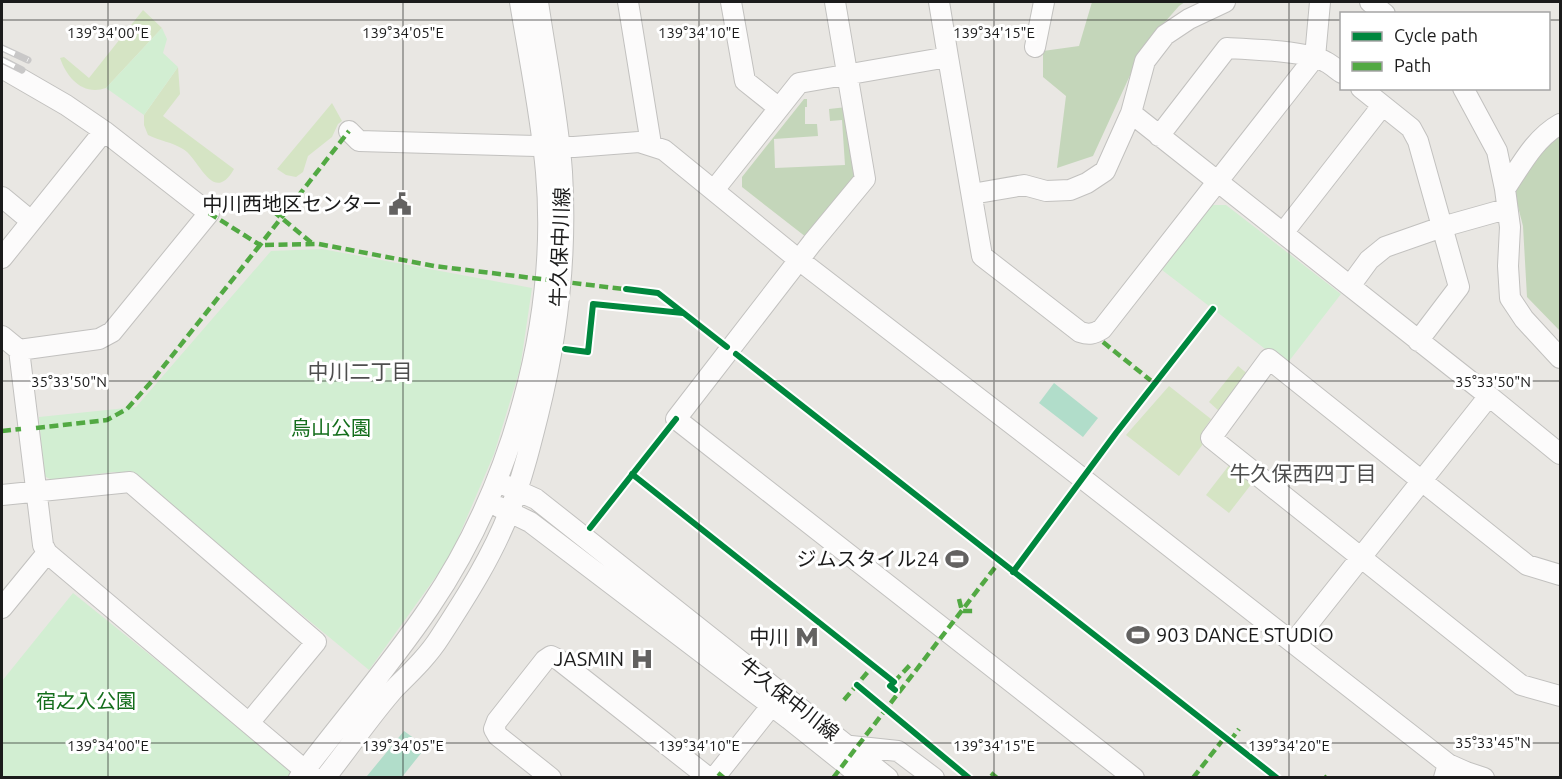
<svg xmlns="http://www.w3.org/2000/svg" width="1562" height="779" font-family="Ubuntu,'Noto Sans JP',sans-serif">
<rect width="100%" height="100%" fill="#e9e7e3"/>
<path fill="#d5e4c4" d="M 143,10 L 162,28 L 106,88 C 83,96 67,78 60,58 L 64,57 L 89,78 Z
M 178,67 L 180,94 L 163,116 L 234,169 C 213,206 199,158 183,149 C 172,142 160,141 148,135 L 144,125 L 144,115 Z
M 332,103 L 342,121 L 338,124 L 332,137 L 308,156 L 303,172 L 296,177 L 286,175 L 277,169 Z
M 1238,366 L 1249,375 L 1219,411 L 1209,402 Z
M 1169,386 L 1211,419 L 1202,432 L 1205,434 L 1203,444 L 1179,476 L 1126,435 Z
M 1230,464 L 1253,482 L 1229,513 L 1206,495 Z"/>
<path fill="#c4d6ba" d="M 1092,2 L 1185,2 L 1179,6 L 1143,47 L 1093,156 L 1057,168 L 1066,96 L 1043,77 L 1043,51 L 1079,46 Z
M 804,99 L 807,99 L 807,107 L 805,107 L 805,124 L 817,124 L 818,136 L 774,139 L 775,168 L 845,165 L 842,120 L 830,121 L 829,109 L 847,107 L 857,164 L 855,181 L 806,237 L 742,187 L 742,177 Z
M 1560,129 L 1560,331 L 1527,297 L 1523,226 L 1512,183 Z"/>
<path fill="#d2eed2" d="M 162,28 L 167,39 L 163,53 L 178,67 L 144,115 L 106,88 Z
M 1212,205 L 1226,205 L 1341,294 L 1286,365 L 1162,270 Z
M 322,249 L 532,288 L 520,369 L 494,454 L 450,557 L 369,670 L 136,478 L 114,472 L 52,480 L 44,476 L 39,417 L 136,407 L 271,251 Z
M 73,593 L 293,770 L 286,778 L 2,778 L 2,681 Z"/>
<path fill="#b1ddca" d="M 1054,383 L 1098,418 L 1083,437 L 1039,403 Z
M 404,731 L 426,747 L 402,777 L 367,776 Z"/>
<g fill="none" stroke-linecap="round" stroke-linejoin="round">
<g stroke="#c2c1bf" stroke-width="22">
<path id="minor" d="M 628,2 L 651,144
M 731,2 L 745,81 L 779,108
M 835,2 L 865,179 L 812,243 L 676,419 L 1134,778
M 939,2 L 948,57
M 1370,2 L 1385,14
M 1035,47 L 1044,2
M 2,68 L 66,105 L 104,131 L 209,213 L 112,332 L 99,339 L 19,350
M 1361,88 L 1411,128 L 1418,141 L 1459,287 L 1418,341
M 1463,88 L 1497,151 L 1505,189 L 1510,227 L 1508,266 L 1510,298 L 1524,319 L 1560,358
M 1131,113 L 1489,396 L 1293,643
M 349,131 L 359,141 L 574,147 L 639,142 L 664,150 L 799,260 L 1082,478 L 1448,764 L 1444,778
M 1159,136 L 1227,48 C 1250,49 1308,51 1326,62 C 1332,65 1337,70 1342,73
M 1505,189 C 1521,165 1535,138 1560,124
M 714,190 L 799,83 L 948,57 L 982,256 L 1080,332 C 1089,335 1094,334 1102,329 L 1315,57 L 1320,2
M 972,194 L 1024,185 L 1046,191 L 1070,190 L 1087,183 L 1105,171 L 1131,113 L 1145,61 L 1165,35 L 1189,19 L 1225,2
M 2,197 L 31,221
M 1283,233 L 1382,106
M 2,258 L 104,131
M 1350,286 L 1369,260 L 1385,247 L 1442,227 L 1506,209
M 2,336 L 19,350 L 43,545 L 47,553 L 314,778
M 1489,396 L 1560,454
M 507,486 L 536,499 L 888,778
M 2,495 L 130,482 L 316,642 L 249,723
M 499,507 L 530,522 L 789,719 L 863,778
M 1560,575 L 1527,565 L 1269,359 L 1211,438 L 1521,685 L 1560,696
M 2,608 L 47,553
M 851,746 L 898,751 L 934,778
M 1448,764 L 1466,772 L 1484,778
M 299,778 C 342,721 389,667 429,608 C 512,486 559,320 546,172 C 541,115 529,58 520,2
M 325,778 C 349,748 370,716 395,688 C 411,672 428,656 440,637 C 466,597 493,555 510,510 C 522,479 530,447 538,415 C 558,335 567,255 562,172 C 558,115 546,58 538,2
M 551,778 L 498,736 L 494,729 L 497,721 L 545,660 L 551,656 L 559,660 L 709,778
M 714,778 L 780,695"/>
</g>
<use href="#minor" stroke="#fcfbfb" stroke-width="20"/>
<g stroke="#c9c8c8" stroke-width="7">
<path id="rail" d="M 2,48 L 28,60
M 2,60 L 22,70"/>
</g>
<use href="#rail" stroke="#fff" stroke-width="4.5" stroke-dasharray="14" stroke-linecap="butt"/>
<path stroke="#52a943" stroke-width="4.5" stroke-dasharray="9 4.5" stroke-linecap="butt" d="M 273,211 L 313,244
M 209,213 L 260,245 L 349,131
M 1103,342 L 1155,384
M 36,428 L 107,420 L 127,409 L 152,381 L 260,245 L 319,244 L 434,266 L 631,290
M 2,431 L 21,429
M 959,599 L 962,611 L 974,611
M 894,682 L 910,665
M 844,700 L 872,667
M 1230,741 L 1239,729
M 718,773 L 724,778
M 991,773 L 997,778
M 833,778 L 1000,561
M 1193,778 L 1225,737
M 1325,778 L 1327,776"/>
<g stroke="#fff" stroke-width="10">
<path id="cycleway" d="M 626,289 L 658,293 L 727,347
M 565,349 L 588,352 L 593,304 L 683,313
M 736,354 L 1277,778
M 632,474 L 894,682 L 890,686 L 895,690
M 590,528 L 676,419
M 1013,572 L 1116,433 L 1213,309
M 857,685 L 969,778"/>
</g>
<use href="#cycleway" stroke="#00873e" stroke-width="6"/>
</g>
<path fill="none" stroke="#1b1b1b" stroke-width="1.5" stroke-opacity="0.45" d="M 108,2 L 108,778M 403,2 L 403,778M 699,2 L 699,778M 994,2 L 994,778M 1289,2 L 1289,778M 2,20 L 1342,20M 1548,20 L 1560,20M 2,381 L 1560,381M 2,743 L 1560,743"/>
<defs>
<g id="civic-bare" transform="scale(1.8)"><path d="M-.6-6.5H3V-4.5H.6V-3L4-1V1h2V6H-6V1h2V-1L-.6-3ZM-1.2 2.5V6h2.4V2.5Z" fill="#636261" stroke="#fff" stroke-width="2.5" paint-order="stroke"/></g>
<g id="stadium-bare" transform="scale(1.8)"><path d="M0-5a6.5 5 0 1 0 0 10a6.5 5 0 1 0 0-10ZM-3.5-1.8h7v3.6h-7Z" fill="#636261" stroke="#fff" stroke-width="2.5" paint-order="stroke"/></g>
<g id="metro-bare" transform="scale(1.8)"><path d="M-5.5 5V-5H-3L0 0L3-5H5.5V5H3V-.5L0 4L-3-.5V5Z" fill="#636261" stroke="#fff" stroke-width="2.5" paint-order="stroke"/></g>
<g id="hospital-bare" transform="scale(1.8)"><path d="M-5-5h3v3.5h4V-5h3V5h-3V1.5h-4V5h-3Z" fill="#636261" stroke="#fff" stroke-width="2.5" paint-order="stroke"/></g>
</defs>
<g fill-rule="evenodd">
<use href="#civic-bare" x="400" y="204"/>
<use href="#stadium-bare" x="957" y="559"/>
<use href="#stadium-bare" x="1138" y="635"/>
<use href="#metro-bare" x="807" y="637"/>
<use href="#hospital-bare" x="642" y="659"/>
</g>
<g text-anchor="middle" stroke-width="6" stroke-linejoin="round" paint-order="stroke">
<g font-size="20" fill="#1b1b1b" stroke="#fff" text-anchor="end">
<text x="382" y="211">中川西地区センター</text>
<text x="939" y="566">ジムスタイル24</text>
<text x="1156" y="642" text-anchor="start">903 DANCE STUDIO</text>
<text x="789" y="644">中川</text>
<text x="624" y="666">JASMIN</text>
</g>
<g font-size="20" fill="#1b1b1b" stroke="#fff">
<text transform="translate(560 247) rotate(-88)" y="7">牛久保中川線</text>
<text transform="translate(789 699) rotate(38)" y="7">牛久保中川線</text>
</g>
<g font-size="20" fill="#146e1c" stroke="#fff">
<text x="331" y="435">烏山公園</text>
<text x="86" y="708">宿之入公園</text>
</g>
<g font-size="21" fill="#4e4e4e" stroke="#fff">
<text x="360" y="379">中川二丁目</text>
<text x="1303" y="481">牛久保西四丁目</text>
</g>
</g>
<g font-size="15" text-anchor="middle" fill="#1b1b1b" stroke="#fff" stroke-width="6" stroke-linejoin="round" paint-order="stroke">
<text x="108" y="38">139°34'00"E</text>
<text x="403" y="38">139°34'05"E</text>
<text x="699" y="38">139°34'10"E</text>
<text x="994" y="38">139°34'15"E</text>
<text x="69" y="387">35°33'50"N</text>
<text x="1493" y="387">35°33'50"N</text>
<text x="1493" y="748">35°33'45"N</text>
<text x="108" y="751">139°34'00"E</text>
<text x="403" y="751">139°34'05"E</text>
<text x="699" y="751">139°34'10"E</text>
<text x="994" y="751">139°34'15"E</text>
<text x="1289" y="751">139°34'20"E</text>
</g>
<rect width="1562" height="779" fill="none" stroke="#1b1b1b" stroke-width="6"/>
<rect x="1340" y="12" width="210" height="78" fill="#ffffff" stroke="#a4a4a4" stroke-width="1.5"/>
<rect x="1352" y="32" width="30" height="9" fill="#00873e" stroke="#a4a4a4" stroke-width="1.5"/>
<text x="1394" y="42" font-size="18" fill="#1b1b1b">Cycle path</text>
<rect x="1352" y="62" width="30" height="9" fill="#52a943" stroke="#a4a4a4" stroke-width="1.5"/>
<text x="1394" y="72" font-size="18" fill="#1b1b1b">Path</text>
</svg>
